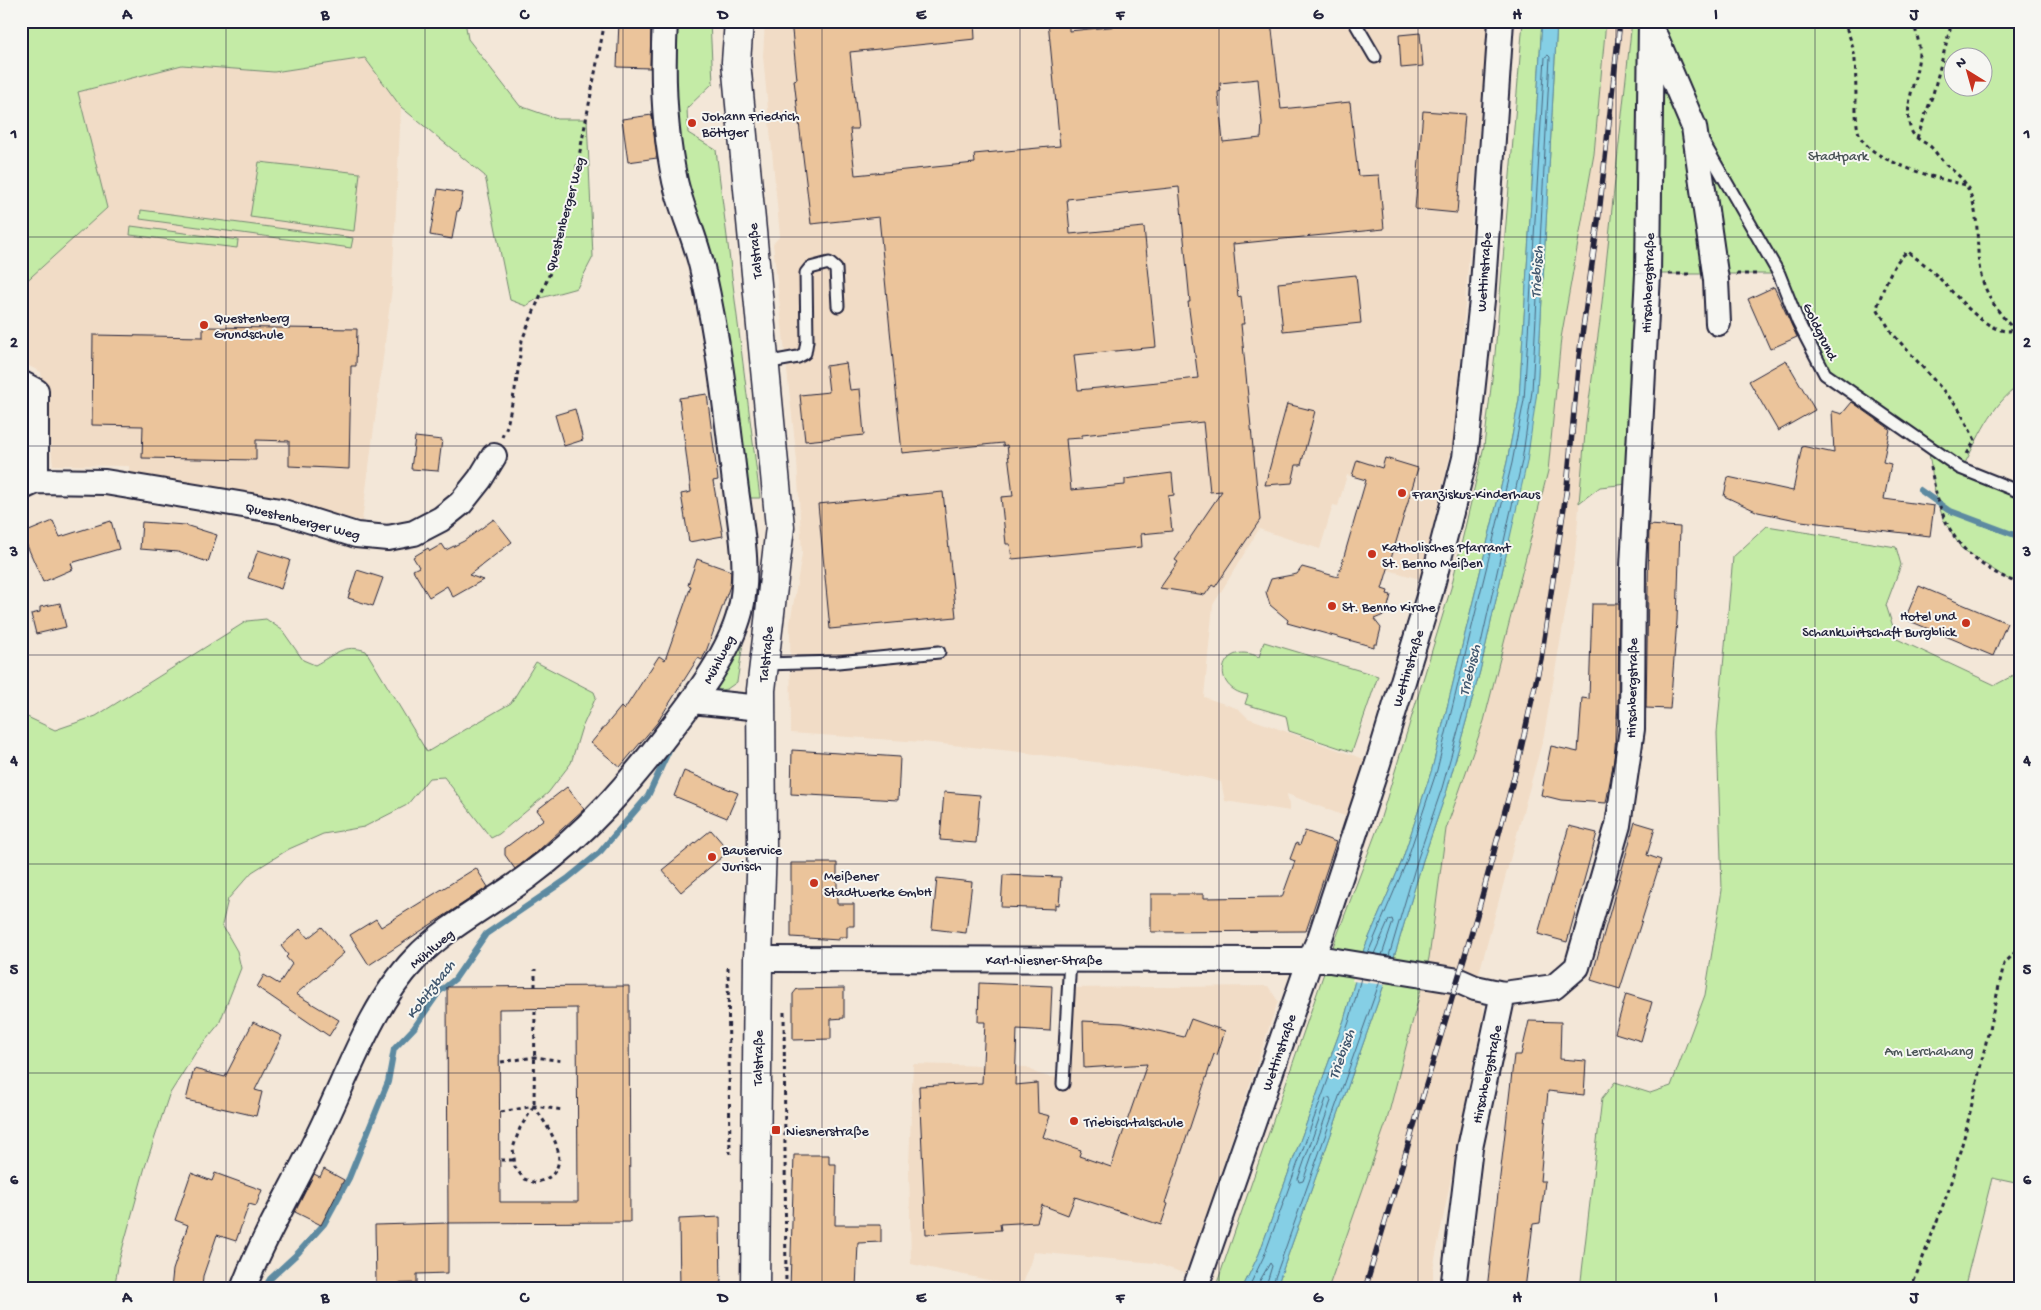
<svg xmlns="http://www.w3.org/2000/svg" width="2041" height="1310" font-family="'Gochi Hand',sans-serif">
<rect width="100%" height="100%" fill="#f3e7d8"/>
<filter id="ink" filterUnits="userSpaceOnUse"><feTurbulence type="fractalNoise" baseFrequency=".02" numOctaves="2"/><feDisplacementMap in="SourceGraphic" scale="10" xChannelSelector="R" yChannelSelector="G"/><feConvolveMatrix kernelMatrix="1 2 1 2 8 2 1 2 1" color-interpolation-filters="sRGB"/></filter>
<g filter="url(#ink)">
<path fill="#f1dcc6" d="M 765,21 L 1488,21 L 1454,439 L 1420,579 L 1388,570 L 1397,537 L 1366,480 L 1347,475 L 1338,506 L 1333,505 L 1320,549 L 1259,529 L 1213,605 L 1204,697 L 1239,709 L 1248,718 L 1364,759 L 1347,817 L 1287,794 L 1290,811 L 1225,801 L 1221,782 L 1193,775 L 1012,751 L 922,742 L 791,733 L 790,623 L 802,554 L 797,461 L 773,244 L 780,236 L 763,56 Z
M 1606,21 L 1632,21 L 1600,321 L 1586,422 L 1575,556 L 1544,735 L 1475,988 L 1484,1011 L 1433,1269 L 1433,1289 L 1328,1289 L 1387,1120 L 1429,958 L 1446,829 L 1484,721 L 1548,471 L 1561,338 L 1594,154 Z
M 365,58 L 401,107 L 392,288 L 362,521 L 234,493 L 130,479 L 129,466 L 53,465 L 41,372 L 21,362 L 21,286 L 107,208 L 78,92 L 182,65 L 274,72 Z
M 1268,986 L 1278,1001 L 1186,1274 L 1155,1263 L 1034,1252 L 1022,1287 L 911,1264 L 909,1165 L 913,1064 L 1027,1067 L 1036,1073 L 1049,1077 L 1061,1076 L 1064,1066 L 1063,988 Z"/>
<path fill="#c4eba6" stroke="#738670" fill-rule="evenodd" d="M 21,21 L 465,21 L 468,39 L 520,106 L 557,119 L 587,119 L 593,257 L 577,288 L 537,299 L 526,306 L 510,300 L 485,176 L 401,107 L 365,58 L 274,72 L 182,65 L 78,92 L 107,208 L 21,286 Z
M 671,21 L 710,21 L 713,83 L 687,108 L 688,133 L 716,150 L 760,498 L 747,498 L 675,159 Z
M 1523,21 L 1542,21 L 1519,400 L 1507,462 L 1432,769 L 1402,861 L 1364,949 L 1344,1020 L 1259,1254 L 1242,1289 L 1215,1289 L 1335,941 L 1378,827 L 1451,588 L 1484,446 L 1495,354 Z
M 1557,21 L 1606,21 L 1594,154 L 1561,338 L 1548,471 L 1484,721 L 1446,829 L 1429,958 L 1387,1120 L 1328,1289 L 1276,1289 L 1396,951 L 1423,860 L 1447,790 L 1480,671 L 1506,555 L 1537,391 Z
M 1632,21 L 2020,21 L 2020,385 C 1991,404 1978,439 1962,469 L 2020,492 L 2020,584 L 2006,578 L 1961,548 L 1943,519 L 1935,492 L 1928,447 L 1825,374 L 1779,274 L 1648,274 L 1637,483 L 1600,487 L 1579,503 L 1586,422 L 1600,321 ZM 1954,58 L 1984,58 L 1984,88 L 1954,88 Z
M 259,162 L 360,173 L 354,231 L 250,217 Z
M 141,210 L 353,238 L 351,248 L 140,219 Z
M 131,226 L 238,240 L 237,248 L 130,235 Z
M 1767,526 L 1896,547 L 1901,565 L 1886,605 L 1897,639 L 1995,685 L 2020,672 L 2020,1184 L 1992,1178 L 1964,1289 L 1580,1289 L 1602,1098 L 1615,1082 L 1650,1093 L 1671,1086 L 1705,995 L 1722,890 L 1717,733 L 1733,557 Z
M 266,619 L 282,630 L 303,660 L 315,665 C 334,655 344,643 366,651 L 427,752 L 511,703 L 536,662 L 594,692 L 596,697 L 581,730 L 571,763 L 548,793 L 499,834 L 491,838 L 444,777 L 429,778 L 407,805 L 364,827 L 323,834 L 289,849 L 252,872 L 228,899 L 222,925 L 237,951 L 241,968 L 219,1024 L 196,1052 L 169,1095 L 145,1167 L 119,1261 L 114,1289 L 21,1289 L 21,714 L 55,730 L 96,716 L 247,621 Z
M 745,630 L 737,682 L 727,689 L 720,690 L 713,687 Z
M 1264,642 L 1378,676 L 1352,752 L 1289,731 L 1286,716 L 1245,704 L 1248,695 C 1208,688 1220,639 1259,657 Z"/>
<path fill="#85cfe5" stroke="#5d8aa1" d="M 1542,21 L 1557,21 L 1537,391 L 1527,462 L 1506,555 L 1480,671 L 1447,790 L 1423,860 L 1396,951 L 1276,1289 L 1242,1289 L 1259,1254 L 1344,1020 L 1364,949 L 1402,861 L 1432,769 L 1507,462 L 1519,400 Z"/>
<path fill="#f3e7d8" d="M 1360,953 L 1396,957 L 1386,985 L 1352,981 Z"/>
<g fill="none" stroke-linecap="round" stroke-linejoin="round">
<path stroke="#4a677f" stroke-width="1" d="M 1368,953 L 1406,863 L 1437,770 L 1512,463 L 1524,400 L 1545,57 L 1548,55 L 1550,57 L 1532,391 L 1522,461 L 1475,670 L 1442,788 L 1418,858 L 1389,956
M 1374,954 L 1389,920 L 1392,919 L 1393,922 L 1382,955
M 1330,1098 L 1331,1101 L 1303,1181 L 1299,1182 L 1298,1179 L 1326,1099 Z
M 1248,1289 L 1264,1256 L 1349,1022 L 1361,978
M 1255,1289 L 1270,1263 L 1272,1266 L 1265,1289
M 1271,1289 L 1380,981"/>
<path stroke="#5d8aa1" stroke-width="6" d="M 1920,490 L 1948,510 L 2020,537
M 264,1289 L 270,1279 L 298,1253 L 324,1224 L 349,1178 L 388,1082 L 394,1049 L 414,1028 L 439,992 L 455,979 L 486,934 L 567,879 L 600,852 L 648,796 L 671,746"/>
</g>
<path fill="#ebc49b" stroke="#22223b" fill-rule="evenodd" d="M 791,21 L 974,21 L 975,39 L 850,52 L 858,129 L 850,129 L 855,175 L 975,163 L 974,154 L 1060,146 L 1048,21 L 1069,21 L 1069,31 L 1168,21 L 1271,21 L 1281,109 L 1350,102 L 1358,176 L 1379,175 L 1384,229 L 1233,244 L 1238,297 L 1241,296 L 1242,306 L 1244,324 L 1241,324 L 1260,520 L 1215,587 L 1212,585 L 1205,595 L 1160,588 L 1178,562 L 1175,560 L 1222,491 L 1210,492 L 1203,422 L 1082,435 L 1082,438 L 1066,439 L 1071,490 L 1125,485 L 1125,479 L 1172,473 L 1174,495 L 1168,496 L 1172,531 L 1141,534 L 1142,547 L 1012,559 L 1010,544 L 1006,544 L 1001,497 L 1013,496 L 1007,445 L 1003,446 L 1003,443 L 902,453 L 879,217 L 811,224 L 794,80 L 797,79 ZM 1258,79 L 1262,123 L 1261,138 L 1223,142 L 1218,92 L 1221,91 L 1220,83 ZM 1179,187 L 1190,302 L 1188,302 L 1198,378 L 1078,390 L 1074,355 L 1156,347 L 1144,227 L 1070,234 L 1067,199 Z
M 619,22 L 651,25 L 650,68 L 617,67 Z
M 1420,33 L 1423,66 L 1401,68 L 1399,35 Z
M 1423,111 L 1465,114 L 1457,213 L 1415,209 Z
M 652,115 L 657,158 L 628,162 L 622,119 Z
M 438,189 L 463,193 L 459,211 L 457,211 L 452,239 L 430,235 Z
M 1356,275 L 1361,323 L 1283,331 L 1278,283 Z
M 1774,287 L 1797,337 L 1770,349 L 1748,299 Z
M 203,327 L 357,329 L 356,366 L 351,366 L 349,469 L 289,466 L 289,441 L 256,440 L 256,460 L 142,458 L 143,426 L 92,425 L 93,335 L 203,337 Z
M 1786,360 L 1815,410 L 1778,431 L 1749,381 Z
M 846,363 L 850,390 L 860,389 L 864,435 L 805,441 L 800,395 L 829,392 L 826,366 Z
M 707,394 L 718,480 L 713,481 L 723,536 L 689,542 L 681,494 L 691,492 L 679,398 Z
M 1852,402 L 1890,429 L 1883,462 L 1891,464 L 1884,499 L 1934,506 L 1930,536 L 1801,521 L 1758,512 L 1724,496 L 1728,477 L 1793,491 L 1802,446 L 1834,453 L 1832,411 L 1842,414 Z
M 1287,404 L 1315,411 L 1301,465 L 1296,465 L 1292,483 L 1265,485 Z
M 575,409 L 583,440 L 564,446 L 555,415 Z
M 415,437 L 442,440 L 438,471 L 411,469 Z
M 1385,458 L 1418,468 L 1382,589 L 1388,591 L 1387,594 L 1391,595 L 1386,614 L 1374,619 L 1381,628 L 1377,644 L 1374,644 L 1374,647 L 1287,623 L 1288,620 L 1270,605 L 1266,592 L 1271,579 L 1297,574 L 1302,567 L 1338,577 L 1366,480 L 1352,476 L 1357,460 L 1382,468 Z
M 943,492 L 956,617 L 830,629 L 818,504 Z
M 494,519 L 512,542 L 469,575 L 483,580 L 453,597 L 447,586 L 429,597 L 413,570 L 419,567 L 413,557 L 428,548 L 430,551 L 442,544 L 446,550 L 464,541 Z
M 53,521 L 60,537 L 111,521 L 119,549 L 71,563 L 73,569 L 43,582 L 22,534 Z
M 142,522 L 185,525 L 217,535 L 208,562 L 178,552 L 140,549 Z
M 1649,525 L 1680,527 L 1677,620 L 1670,709 L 1646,708 Z
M 258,550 L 290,560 L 281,589 L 248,578 Z
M 697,559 L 731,571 L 730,586 L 707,649 L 702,660 L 698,658 L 657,723 L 620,767 L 591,743 L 621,707 L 624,710 L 659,656 L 665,660 L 691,586 L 688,585 Z
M 357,570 L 383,578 L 373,606 L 348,598 Z
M 1919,586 L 2007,623 L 1993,656 L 1905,619 Z
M 60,603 L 66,627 L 36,634 L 31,614 L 40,612 L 40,607 Z
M 1592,604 L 1619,604 L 1618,707 L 1614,760 L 1606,803 L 1561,800 L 1541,795 L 1551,746 L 1578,752 L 1582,698 L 1589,699 Z
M 792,750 L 900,757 L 898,800 L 791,794 Z
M 684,771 L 738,793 L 727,818 L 674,796 Z
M 567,787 L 584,809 L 540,849 L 515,869 L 505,855 L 505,848 L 544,819 L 537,810 Z
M 944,792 L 980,795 L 976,843 L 940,840 Z
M 1635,822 L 1655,828 L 1647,855 L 1661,860 L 1620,989 L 1591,980 Z
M 1569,826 L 1597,833 L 1567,942 L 1538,934 Z
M 711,830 L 729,851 L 681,892 L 662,870 Z
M 1305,831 L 1336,842 L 1306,931 L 1151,932 L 1151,894 L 1204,894 L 1204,898 L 1282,897 L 1295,861 L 1290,859 L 1296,843 L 1300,845 Z
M 791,863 L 837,863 L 837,904 L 854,904 L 854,926 L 847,926 L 847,937 L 839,937 L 839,940 L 791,937 Z
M 476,868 L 488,887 L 369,965 L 350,935 L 376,919 L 381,927 Z
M 1003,875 L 1061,877 L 1059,905 L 1055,904 L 1055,909 L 1001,907 Z
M 937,878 L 972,882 L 966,933 L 932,929 Z
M 322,927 L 344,953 L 296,994 L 339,1020 L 329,1036 L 257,987 L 264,975 L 279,984 L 292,964 L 286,957 L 288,955 L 281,946 L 300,929 L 308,938 Z
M 979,983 L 1052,986 L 1050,1031 L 1017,1029 L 1015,1085 L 1037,1083 L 1038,1113 L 1050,1116 L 1043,1137 L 1081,1150 L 1079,1156 L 1111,1167 L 1147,1064 L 1084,1068 L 1083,1021 L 1123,1023 L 1184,1037 L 1191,1019 L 1225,1031 L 1217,1055 L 1214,1054 L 1165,1203 L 1168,1204 L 1161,1225 L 1075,1197 L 1068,1215 L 1042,1205 L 1037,1222 L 1000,1224 L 1001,1230 L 926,1234 L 919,1086 L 982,1083 L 985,1022 L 978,1022 Z
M 629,986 L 630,1222 L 448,1223 L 447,987 ZM 577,1008 L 578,1202 L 500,1202 L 499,1009 Z
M 844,988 L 844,1018 L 831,1019 L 831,1039 L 793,1040 L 793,994 L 797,989 Z
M 1626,994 L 1652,1002 L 1641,1041 L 1615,1033 Z
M 1529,1021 L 1561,1022 L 1560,1059 L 1586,1061 L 1584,1095 L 1548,1091 L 1540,1181 L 1545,1181 L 1540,1223 L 1533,1224 L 1525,1289 L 1487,1289 L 1514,1055 L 1521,1055 Z
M 253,1022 L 282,1036 L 255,1090 L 262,1092 L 256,1116 L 186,1100 L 194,1069 L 225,1077 Z
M 794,1155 L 829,1155 L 829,1164 L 836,1164 L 835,1225 L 881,1225 L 881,1242 L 858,1243 L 856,1289 L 790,1289 Z
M 324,1169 L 344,1180 L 321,1225 L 295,1212 L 314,1174 L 320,1177 Z
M 191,1173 L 212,1181 L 215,1173 L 262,1190 L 256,1206 L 249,1204 L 236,1241 L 217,1235 L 203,1276 L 202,1289 L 171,1289 L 173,1270 L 188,1225 L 175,1220 Z
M 720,1217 L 721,1289 L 680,1289 L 679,1219 Z
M 448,1223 L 448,1273 L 417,1274 L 417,1283 L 376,1284 L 375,1225 Z"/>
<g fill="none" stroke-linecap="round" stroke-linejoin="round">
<g stroke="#22223b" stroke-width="15">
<path id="lane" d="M 1354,21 L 1375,57
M 1702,140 L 1779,274 L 1798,322 L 1825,374 L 1960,468 L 2020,492
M 765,363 L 798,357 L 805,353 L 807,341 L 806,273 L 810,268 L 829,263 L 836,269 L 838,306
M 764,664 L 838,662 L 939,652
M 1063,1084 L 1070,959"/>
</g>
<g stroke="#22223b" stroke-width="28">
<path id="street" d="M 1656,38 L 1694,127 L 1716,280 L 1718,323
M 21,383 L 36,391 L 36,481
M 21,488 L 36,481 L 105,482 L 280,511 L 356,535 L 388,538 L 414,533 L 441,519 L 461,503 L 480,479 L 494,456
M 692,701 L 761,708
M 758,959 L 1330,960 L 1459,981 L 1475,988 L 1503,994 L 1554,987 L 1577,967 L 1618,825 L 1632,729 L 1633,567 L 1648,274 L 1651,21
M 243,1289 C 263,1237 293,1188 317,1138 C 346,1080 370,1006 415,959 C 444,928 492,903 527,877 C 587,833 629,784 674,725 C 698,694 730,651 740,612 C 751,568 739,519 734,474 C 726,407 718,339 703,272 C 697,241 682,212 675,181 C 664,129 662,74 665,21
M 1195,1289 L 1310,960 L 1320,938 L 1378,763 L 1430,593 L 1465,458 L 1482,300 L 1501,21
M 1453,1289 L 1470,1148 L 1503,994"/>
</g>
<g stroke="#22223b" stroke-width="31">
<path id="secondary" d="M 739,21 L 736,62 L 780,527 L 761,690 L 762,847 L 758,959 L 755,1289"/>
</g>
<path stroke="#22223b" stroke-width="3" stroke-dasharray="4 4" stroke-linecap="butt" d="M 1843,21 C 1858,53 1855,63 1856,96 C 1856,108 1855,128 1861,138 C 1875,163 1939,179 1966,185
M 1914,21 C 1915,31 1920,42 1919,51 C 1919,76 1902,106 1911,130 C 1915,140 1924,141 1931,147 C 1935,151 1939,157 1943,162 C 1950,169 1959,174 1965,183 C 1980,208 1976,237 1979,265 C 1982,288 1995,309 2010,325 L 2010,331 C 1983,333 1952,289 1933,272 C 1926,265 1917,259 1908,252 C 1893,259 1882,292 1877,308 L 1892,333 L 1958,407 L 1975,440 L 1967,454
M 1996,21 L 2004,23 L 2008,21
M 1917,138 L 1933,94 L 1950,29 L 1950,21
M 1669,274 L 1693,274
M 1736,274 L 1760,274
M 502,437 L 507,426 L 516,385 L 522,340 L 554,263 L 572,193 L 605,21
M 1931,467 C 1940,528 1961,561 2020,584
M 728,967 L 730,1154
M 535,987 L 535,969
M 784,1012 L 786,1289
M 501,1062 L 535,1057 L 563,1061
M 534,1106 C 545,1124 572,1156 551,1176 C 547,1179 540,1181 536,1183 L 524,1179 L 515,1167 L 513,1148 L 520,1128 L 534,1106 L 535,1009
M 501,1112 L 534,1106 L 563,1110
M 501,1160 L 514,1160
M 1911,1289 L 1948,1192 L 1965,1134 L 2004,964 L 2020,947"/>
<use href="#lane" stroke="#f6f6f2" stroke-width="11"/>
<use href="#street" stroke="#f6f6f2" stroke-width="24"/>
<use href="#secondary" stroke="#f6f6f2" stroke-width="28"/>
<g stroke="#22223b" stroke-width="5.5">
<path id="rail" d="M 1365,1289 L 1477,915 L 1518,762 L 1541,659 L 1567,487 L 1579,357 L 1599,214 L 1620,21"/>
</g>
<use href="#rail" stroke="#f6f6f2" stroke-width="4" stroke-dasharray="11" stroke-linecap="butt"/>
</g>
</g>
<path fill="none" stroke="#22223b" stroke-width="1" stroke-opacity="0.55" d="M 226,21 L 226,1289M 425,21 L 425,1289M 623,21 L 623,1289M 822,21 L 822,1289M 1020,21 L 1020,1289M 1219,21 L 1219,1289M 1418,21 L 1418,1289M 1616,21 L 1616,1289M 1815,21 L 1815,1289M 21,237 L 2020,237M 21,446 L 2020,446M 21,655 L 2020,655M 21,864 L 2020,864M 21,1073 L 2020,1073"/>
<g fill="#c8321e" stroke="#f6f6f2" stroke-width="2">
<circle cx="692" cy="123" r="5"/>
<circle cx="204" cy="325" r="5"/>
<circle cx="1402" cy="493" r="5"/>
<circle cx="1372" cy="554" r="5"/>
<circle cx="1332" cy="606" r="5"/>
<circle cx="1966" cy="623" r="5"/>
<circle cx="712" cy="857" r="5"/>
<circle cx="814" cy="883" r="5"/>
<circle cx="1074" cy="1121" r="5"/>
<rect x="771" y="1125" width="10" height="10" rx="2.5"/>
</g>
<g text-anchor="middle" stroke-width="4" stroke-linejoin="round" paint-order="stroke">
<g font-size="14" fill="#22223b" stroke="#f6f6f2" text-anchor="start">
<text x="702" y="120">Johann Friedrich<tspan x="702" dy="16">Böttger</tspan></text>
<text x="214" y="322">Questenberg<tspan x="214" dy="16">Grundschule</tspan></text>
<text x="1412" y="498">Franziskus-Kinderhaus</text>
<text x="1382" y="551">Katholisches Pfarramt<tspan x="1382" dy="16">St. Benno Meißen</tspan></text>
<text x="1342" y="611">St. Benno Kirche</text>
<text x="1956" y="620" text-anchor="end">Hotel und<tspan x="1956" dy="16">Schankwirtschaft Burgblick</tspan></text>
<text x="722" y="854">Bauservice<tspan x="722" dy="16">Jurisch</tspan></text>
<text x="824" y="880">Meißener<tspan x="824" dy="16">Stadtwerke GmbH</tspan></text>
<text x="1084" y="1126">Triebischtalschule</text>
<text x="786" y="1135">Niesnerstraße</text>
</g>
<g font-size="14" fill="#4a5456" stroke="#f6f6f2">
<text x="1838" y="160">Stadtpark</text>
<text x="1929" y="1055">Am Lerchahang</text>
</g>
<g font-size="14" fill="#22223b" stroke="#f6f6f2">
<text transform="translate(564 214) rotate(-75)" y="5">Questenberger Weg</text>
<text transform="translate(754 251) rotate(-95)" y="5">Talstraße</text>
<text transform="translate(1483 272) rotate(-86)" y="5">Wettinstraße</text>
<text transform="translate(1647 283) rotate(-88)" y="5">Hirschbergstraße</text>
<text transform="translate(1821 331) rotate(64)" y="5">Goldgrund</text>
<text transform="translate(303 520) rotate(14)" y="5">Questenberger Weg</text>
<text transform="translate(765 654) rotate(-84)" y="5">Talstraße</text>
<text transform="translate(718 659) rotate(-62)" y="5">Mühlweg</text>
<text transform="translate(1407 668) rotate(-73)" y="5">Wettinstraße</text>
<text transform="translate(1631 688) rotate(-89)" y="5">Hirschbergstraße</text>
<text transform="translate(431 948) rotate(-40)" y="5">Mühlweg</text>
<text x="1044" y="964">Karl-Niesner-Straße</text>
<text transform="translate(1278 1052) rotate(-71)" y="5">Wettinstraße</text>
<text transform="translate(757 1058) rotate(-89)" y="5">Talstraße</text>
<text transform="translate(1486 1074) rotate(-78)" y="5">Hirschbergstraße</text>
</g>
<g font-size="15" font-style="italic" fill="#40566e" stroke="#f6f6f2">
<text transform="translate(1536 272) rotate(-87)" y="5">Triebisch</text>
<text transform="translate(1469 670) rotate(-76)" y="5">Triebisch</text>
<text transform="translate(430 989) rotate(-52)" y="5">Kobitzbach</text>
<text transform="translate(1341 1054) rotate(-70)" y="5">Triebisch</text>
</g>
</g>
<rect width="2041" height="1310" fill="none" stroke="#f6f6f2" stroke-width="55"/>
<g transform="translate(1968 72) rotate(323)"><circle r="24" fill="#f6f6f2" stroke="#a1a1a9"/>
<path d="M0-4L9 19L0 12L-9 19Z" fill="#c8321e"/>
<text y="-8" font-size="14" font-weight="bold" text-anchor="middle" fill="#22223b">N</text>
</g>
<rect x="28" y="28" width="1986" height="1254" fill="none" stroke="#22223b" stroke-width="2"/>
<g font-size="16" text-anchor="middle" font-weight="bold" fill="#22223b">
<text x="127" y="19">A</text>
<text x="325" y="19">B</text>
<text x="524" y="19">C</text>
<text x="723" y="19">D</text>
<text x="921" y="19">E</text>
<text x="1120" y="19">F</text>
<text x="1318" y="19">G</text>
<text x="1517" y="19">H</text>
<text x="1716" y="19">I</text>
<text x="1914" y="19">J</text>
<text x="14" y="138">1</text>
<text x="2027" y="138">1</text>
<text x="14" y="347">2</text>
<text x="2027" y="347">2</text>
<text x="14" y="556">3</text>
<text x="2027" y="556">3</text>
<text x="14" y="765">4</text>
<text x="2027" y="765">4</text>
<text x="14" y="974">5</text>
<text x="2027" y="974">5</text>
<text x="14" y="1184">6</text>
<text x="2027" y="1184">6</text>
<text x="127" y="1302">A</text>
<text x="325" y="1302">B</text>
<text x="524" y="1302">C</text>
<text x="723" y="1302">D</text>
<text x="921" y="1302">E</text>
<text x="1120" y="1302">F</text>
<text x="1318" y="1302">G</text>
<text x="1517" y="1302">H</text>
<text x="1716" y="1302">I</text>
<text x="1914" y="1302">J</text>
</g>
</svg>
